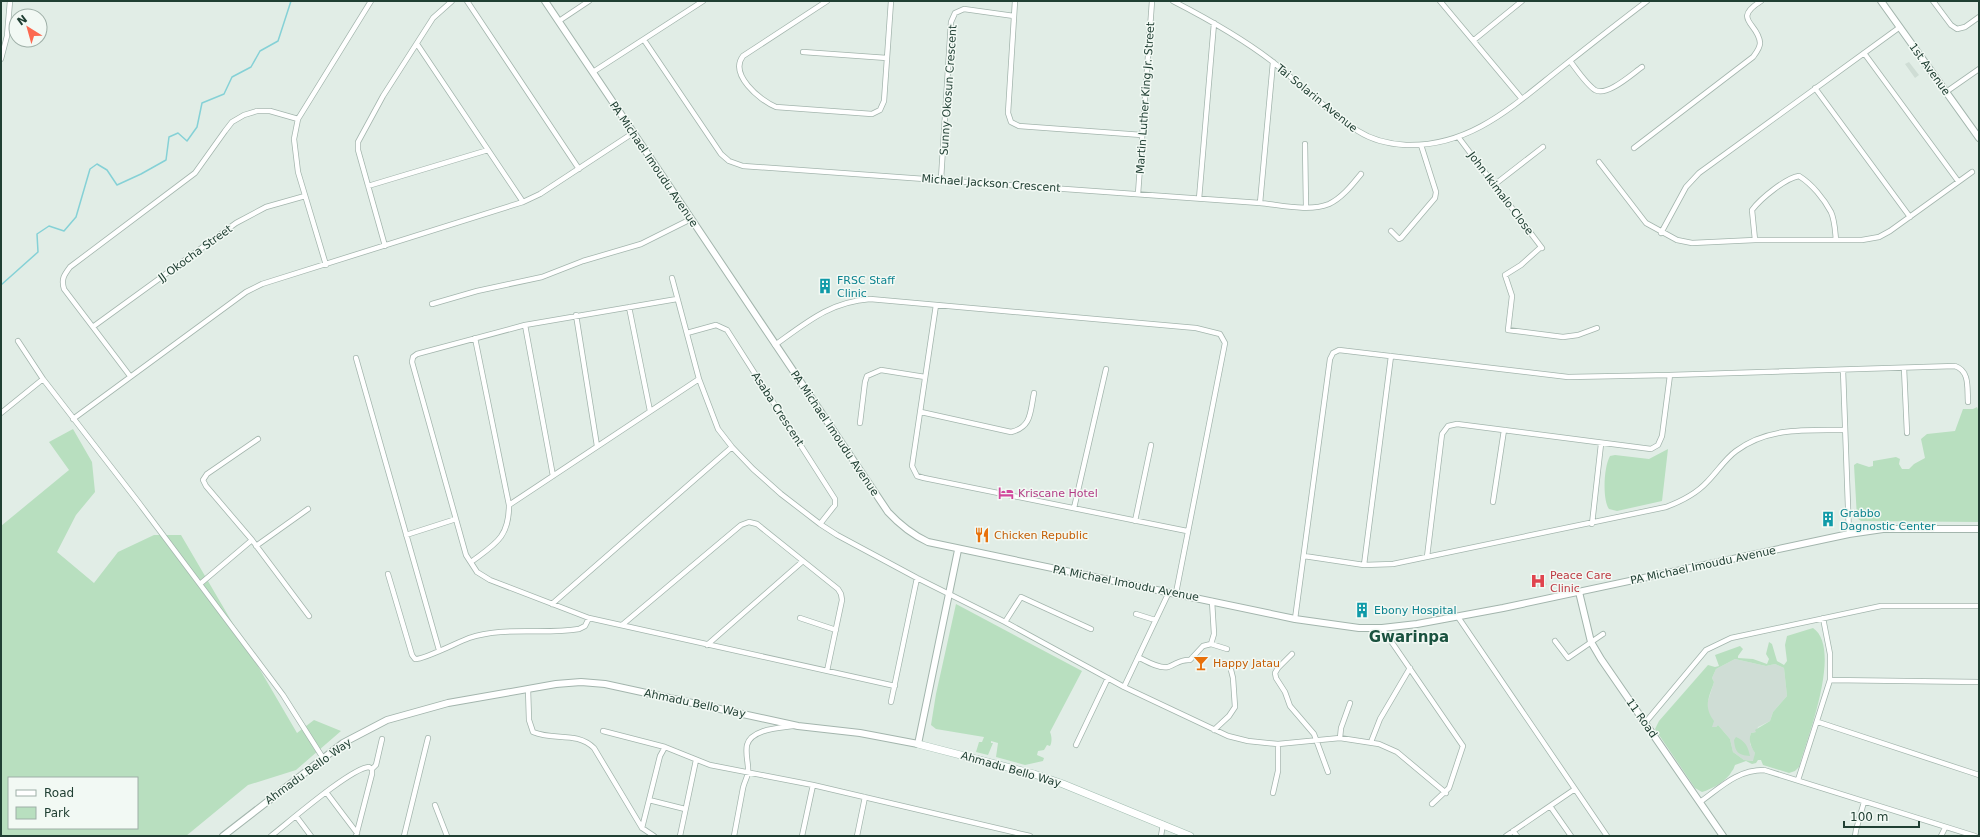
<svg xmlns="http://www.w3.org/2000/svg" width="1980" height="837" font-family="'DejaVu Sans',sans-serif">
<rect width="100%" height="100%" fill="#e1ede6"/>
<path fill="#cfddd5" d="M 1909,62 L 1919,75 L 1915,78 L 1905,64 Z
M 1544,574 L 1547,585 L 1531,589 L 1530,577 Z
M 1735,659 L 1766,666 L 1775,664 L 1784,668 L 1787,696 L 1773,712 L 1770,721 L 1758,727 L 1756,732 L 1751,733 L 1750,736 L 1750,744 L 1755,753 L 1754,761 L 1744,760 L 1733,752 L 1730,739 L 1718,725 L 1716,727 L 1712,727 L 1707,712 L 1708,701 L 1714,682 L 1712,678 L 1716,669 Z"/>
<path fill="#b8dfbf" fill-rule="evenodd" d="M 1977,407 L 1979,412 L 1979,522 L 1861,521 L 1857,518 L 1854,465 L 1857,463 L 1869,467 L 1873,466 L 1873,461 L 1896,457 L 1900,459 L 1899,464 L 1902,469 L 1909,469 L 1914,464 L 1925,458 L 1921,439 L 1927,434 L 1955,431 L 1963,409 L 1973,409 Z
M 73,429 L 92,462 L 95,492 L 76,515 L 57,552 L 94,583 L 118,552 L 154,535 L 181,535 L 297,733 L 314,720 L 341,731 L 296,770 L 248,785 L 186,836 L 1,836 L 1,526 L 69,470 L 49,442 ZM 9,778 L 137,778 L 137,828 L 9,828 Z
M 1668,449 L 1662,501 L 1617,511 L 1609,509 C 1602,499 1604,466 1610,456 L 1615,455 L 1649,459 Z
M 956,604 L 1082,671 L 1050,732 C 1052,737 1052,742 1050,746 L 1047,745 L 1044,750 L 1038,751 L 1037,755 L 1044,758 L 1043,761 L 1025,765 L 996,757 L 998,743 L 991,741 L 991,743 L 993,743 L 988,755 L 976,752 L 979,742 L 982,742 L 984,737 L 936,729 L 931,725 L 936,694 Z
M 1813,628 C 1843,648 1807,739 1799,767 L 1795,771 L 1789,773 L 1763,765 L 1761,760 L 1758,760 L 1756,763 L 1752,764 L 1746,761 L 1735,765 C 1734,767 1734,769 1732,771 C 1727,781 1712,789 1702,792 L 1695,788 L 1655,729 L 1659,721 L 1708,665 L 1715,667 L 1719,666 L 1715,655 L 1740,646 L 1743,649 L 1738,656 L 1738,658 L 1753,659 L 1767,664 L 1769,659 L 1766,654 L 1769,642 L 1772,644 L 1777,661 L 1784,665 L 1787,661 L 1785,645 L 1787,636 ZM 1735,659 L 1766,666 L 1775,664 L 1784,668 L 1787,696 L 1773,712 L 1770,721 L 1755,730 L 1756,732 L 1751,733 C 1748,740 1751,747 1755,753 L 1753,761 L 1744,760 L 1733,752 L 1730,739 L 1718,725 L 1716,727 L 1712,727 L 1714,721 C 1703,706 1709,698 1714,682 L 1712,678 L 1716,669 Z
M 1736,737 C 1745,741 1748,746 1750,756 C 1738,755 1735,752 1734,740 Z"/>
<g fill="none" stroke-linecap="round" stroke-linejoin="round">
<path stroke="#85d1d6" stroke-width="1.5" d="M 1,285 L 38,252 L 37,234 L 49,226 L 64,231 L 76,217 L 90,169 L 97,164 L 107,170 L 117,185 L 141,174 L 166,160 L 169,137 L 178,133 L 187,141 L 197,127 L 202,103 L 224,94 L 232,77 L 251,67 L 260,51 L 278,41 L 291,1"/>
<g stroke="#a3b5ad" stroke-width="6">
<path id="minor" d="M 467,1 L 579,169
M 827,1 L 743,56 C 729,74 759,100 776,107 L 872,114 L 880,110 L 884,101 L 891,1
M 1015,1 L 1008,113 L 1011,122 L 1019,126 L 1142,135
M 1173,1 C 1208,19 1242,38 1273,62 C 1301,85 1327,111 1358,131 C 1372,140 1389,144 1406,145 C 1471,147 1514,105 1561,68 C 1590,45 1618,23 1647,1
M 1440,1 L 1522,99
M 1933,1 L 1951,25 L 1957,29 L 1965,27 L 1979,17
M 559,21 L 589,1
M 644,40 L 721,154 L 729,161 L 743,166 L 1260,203 L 1273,62
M 1474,40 L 1522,1
M 417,44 L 523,202
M 803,52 L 887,58
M 1864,53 L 1958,181
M 1,59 L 7,36 L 10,1
M 1570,61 C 1577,70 1586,84 1595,90 C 1607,97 1632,74 1642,67
M 593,72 L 703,1
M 1815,88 L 1910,217
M 1946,92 L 1979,69
M 1459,138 L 1542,248
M 1305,144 L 1306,207
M 1634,148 L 1753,57 C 1756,53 1760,48 1760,43 C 1759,23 1731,20 1761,1
M 1599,162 L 1646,223 L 1677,240 L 1692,243 L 1755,240 L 1862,240 L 1879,237 L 1890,231 L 1972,172
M 941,179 L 951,22 L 955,13 L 964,9 L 1014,16
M 1494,185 L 1543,147
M 368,186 L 488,150
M 1138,194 L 1152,1
M 1199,199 L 1214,23
M 1260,203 C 1281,205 1309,212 1329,204 C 1342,198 1352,185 1361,174
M 1391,231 L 1399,239 L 1401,238 L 1435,198 L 1436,192 L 1421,145
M 1661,233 L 1686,187 L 1699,173 L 1900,27
M 1755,240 L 1752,210 C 1761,198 1786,178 1799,176 C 1812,184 1824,199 1831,212 C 1835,221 1835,231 1836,240
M 385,246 L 358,150 L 358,142 L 383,96 L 433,18 L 452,1
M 1541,247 L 1521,265 L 1505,275 L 1512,296 L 1508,330 L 1563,337 L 1578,335 L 1597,328
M 326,265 L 298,172 L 294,139 L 298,119 L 371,1
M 672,278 L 699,379 L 718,429 L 732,447 L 753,469 L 781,494 L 820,524 L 837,535 L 917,578 L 1005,622 L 1124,687 L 1228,736 L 1248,741 L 1278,744 L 1340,738 L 1379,744 L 1397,752 L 1446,793
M 677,299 L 525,325 L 417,354 L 413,357 L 412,362 L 466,555 L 477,572 L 490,580 L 589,618 L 895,686
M 432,304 L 477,291 L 542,277 L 583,261 L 641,244 L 691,219
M 936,305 L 912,466 L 917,476 L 924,478 L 1187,531
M 629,307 L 650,411
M 576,315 L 597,446
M 525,325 L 553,476
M 94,326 L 236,223 L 266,207 L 305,196
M 687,333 L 716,325 L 727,330 L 835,499 L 835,505 L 820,524
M 475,338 L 509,505
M 18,341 L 43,379
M 775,345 C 807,322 830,302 870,299 L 1196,328 L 1220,334 L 1225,343 L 1176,593
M 356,358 L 439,650
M 1904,368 L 1907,433
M 1843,370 L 1849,534
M 130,376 L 64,289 C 61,279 64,275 70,267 L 195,173 L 225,131 L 232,122 L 244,115 L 257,111 L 270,111 L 298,119
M 921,412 L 1011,432 C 1032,427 1030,412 1034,393
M 1,413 L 43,379 L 139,503 L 283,695 L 323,758
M 73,419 L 246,292 L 262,284 L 523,202 L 540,194 L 633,133
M 860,423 L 865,382 L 867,376 L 881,370 L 925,377
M 258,439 L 207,474 L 203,480 L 206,486 L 252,540 L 309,616
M 1493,502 L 1504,430
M 1074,508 L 1106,369
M 1135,521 L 1151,445
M 1592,524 L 1601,444
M 406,535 L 456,519
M 256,546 L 308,509
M 1304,556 L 1364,565 L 1393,564 L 1666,507 C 1682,501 1696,494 1707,482 C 1717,472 1725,459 1736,451 C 1768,427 1807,430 1845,430
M 1427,557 L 1442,434 L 1448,426 L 1457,424 L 1651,449 L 1658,445 L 1662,436 L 1670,375
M 471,562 C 495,544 509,538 509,505 L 699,379
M 1364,565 L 1391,356
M 388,574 L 412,655 L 415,659 C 423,660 458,642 469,638 C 504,626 543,635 579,629 L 585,626 L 589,618
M 200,584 L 252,540
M 1212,601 L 1214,634 L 1211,644 L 1227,649
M 552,604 L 732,447
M 1136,614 L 1155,620
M 1458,617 L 1607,836
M 800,618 L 836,630
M 1295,619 L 1330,359 L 1333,353 L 1339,350 L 1568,377 L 1670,375 L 1955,366 C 1970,371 1967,388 1968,402
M 1005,622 L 1021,597 L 1091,629
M 622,625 L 741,525 L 749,522 L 757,524 L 838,589 L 841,594 L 842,600 L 827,671
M 1382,628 L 1463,746 L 1449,788 L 1432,804
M 1555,641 L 1568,658 L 1603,634
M 707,645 L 803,561
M 1292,654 L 1278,668 L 1275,673 L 1276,678 L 1285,692 L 1290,706 L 1314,734 L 1328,772
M 1138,657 C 1146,661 1159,669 1168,667 C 1177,664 1180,659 1190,660 L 1203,646 L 1211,644
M 1830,680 L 1979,682
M 1124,687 L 1169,592
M 528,689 L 529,720 L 533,732 C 554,741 577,731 594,748 L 642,828 L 654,836
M 891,702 L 917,578
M 1818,722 L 1979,775
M 1645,723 L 1706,650 L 1731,638 L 1881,606 L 1979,606
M 1214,730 L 1229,716 L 1235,707 L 1233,678 L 1231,670
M 603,731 L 665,747
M 1340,738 L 1341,728 L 1350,703
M 1371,742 L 1380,719 L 1410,668
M 1076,745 L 1108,678
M 372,769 L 376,765 L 382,739
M 1798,780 L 1830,680 L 1830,654 L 1823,618
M 326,792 L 357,833
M 1273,793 L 1278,771 L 1278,744
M 649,800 L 685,809
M 1700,802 C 1721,787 1737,770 1764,770 L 1975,836
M 435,805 L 447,836
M 1550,806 L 1571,836
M 296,816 L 311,836
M 642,828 L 660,756 L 665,747 L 710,765 L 813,785 L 1030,836
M 1513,831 L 1517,836
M 271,836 C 289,822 351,768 369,767 L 372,769 L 372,774 L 356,836
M 404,836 L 428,738
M 680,836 L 696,760
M 734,836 C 737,820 740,804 743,788 C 744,783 747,778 748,773 C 749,764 745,755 747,745 C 751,729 779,728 793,726
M 802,836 L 813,785
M 857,836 L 865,797
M 1161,836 L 1163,824
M 1506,836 L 1575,789
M 1855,836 L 1856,830 L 1864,802
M 1941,836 L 1945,828"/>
</g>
<g stroke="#a3b5ad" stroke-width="8">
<path id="tertiary" d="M 545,1 L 888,512 C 900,525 911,534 928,542 L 1295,619 L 1359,628 L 1382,628 L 1417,624 L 1503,608 L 1849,534 L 1883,529 L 1979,529
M 1881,1 L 1979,138
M 1579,592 L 1591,642 L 1601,659 L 1723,836
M 223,836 L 343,743 L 387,720 L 448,703 L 556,684 L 581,682 L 605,684 L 798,726 L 860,733 L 918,744 L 958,550"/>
</g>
<g stroke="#a1bcb0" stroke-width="8">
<path id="secondary" d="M 918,744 L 1034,774 L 1063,784 L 1190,836"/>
</g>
<use href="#minor" stroke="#fff" stroke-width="4.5"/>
<use href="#tertiary" stroke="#fff" stroke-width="6"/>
<use href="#secondary" stroke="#fff" stroke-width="7"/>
</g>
<defs>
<g id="building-bare" transform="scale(1.2)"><path d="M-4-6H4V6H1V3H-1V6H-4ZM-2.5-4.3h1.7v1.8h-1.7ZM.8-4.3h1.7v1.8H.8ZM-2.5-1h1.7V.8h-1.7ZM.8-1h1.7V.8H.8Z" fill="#0f9aa8" stroke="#f2f9f4" stroke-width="2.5" paint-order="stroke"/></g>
<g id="hotel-bare" transform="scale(1.2)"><path d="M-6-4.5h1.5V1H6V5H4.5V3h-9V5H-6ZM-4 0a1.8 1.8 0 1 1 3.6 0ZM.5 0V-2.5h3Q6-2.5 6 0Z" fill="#d1479c" stroke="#f2f9f4" stroke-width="2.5" paint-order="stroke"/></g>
<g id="restaurant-bare" transform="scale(1.2)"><path d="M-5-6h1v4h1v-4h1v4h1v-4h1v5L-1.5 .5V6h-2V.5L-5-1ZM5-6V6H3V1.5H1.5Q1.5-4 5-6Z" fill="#e8710a" stroke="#f2f9f4" stroke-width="2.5" paint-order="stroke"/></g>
<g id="hospital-bare" transform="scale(1.2)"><path d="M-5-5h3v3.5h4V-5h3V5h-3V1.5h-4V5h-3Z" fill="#e0444e" stroke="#f2f9f4" stroke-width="2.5" paint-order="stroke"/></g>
<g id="bar-bare" transform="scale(1.2)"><path d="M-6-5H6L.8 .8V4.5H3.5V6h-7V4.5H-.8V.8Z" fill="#e8710a" stroke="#f2f9f4" stroke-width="2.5" paint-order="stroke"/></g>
</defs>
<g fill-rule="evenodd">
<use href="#building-bare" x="825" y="286"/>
<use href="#hotel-bare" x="1006" y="493"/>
<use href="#building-bare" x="1828" y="519"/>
<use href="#restaurant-bare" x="982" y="535"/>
<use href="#hospital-bare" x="1538" y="581"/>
<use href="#building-bare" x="1362" y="610"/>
<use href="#bar-bare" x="1201" y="663"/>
</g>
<g text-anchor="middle" stroke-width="3" stroke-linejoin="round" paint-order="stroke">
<g font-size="11" fill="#203f33" stroke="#f2f9f4">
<text transform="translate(1930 69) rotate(54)" y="4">1st Avenue</text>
<text transform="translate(948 90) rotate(-86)" y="4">Sunny Okosun Crescent</text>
<text transform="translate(1145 98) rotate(-86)" y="4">Martin Luther King Jr. Street</text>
<text transform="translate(1317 98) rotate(39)" y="4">Tai Solarin Avenue</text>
<text transform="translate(654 164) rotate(56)" y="4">PA Michael Imoudu Avenue</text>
<text transform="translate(991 183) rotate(4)" y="4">Michael Jackson Crescent</text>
<text transform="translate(1501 193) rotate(53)" y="4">John Ikimalo Close</text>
<text transform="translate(195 253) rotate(-36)" y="4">JJ Okocha Street</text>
<text transform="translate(778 409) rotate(57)" y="4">Asaba Crescent</text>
<text transform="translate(835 433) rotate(56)" y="4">PA Michael Imoudu Avenue</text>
<text transform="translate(1703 565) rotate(-12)" y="4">PA Michael Imoudu Avenue</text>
<text transform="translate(1126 583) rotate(11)" y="4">PA Michael Imoudu Avenue</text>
<text transform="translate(695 703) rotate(12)" y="4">Ahmadu Bello Way</text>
<text transform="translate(1642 718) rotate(55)" y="4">11 Road</text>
<text transform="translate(1011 769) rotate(16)" y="4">Ahmadu Bello Way</text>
<text transform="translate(308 771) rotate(-36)" y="4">Ahmadu Bello Way</text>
</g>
<g font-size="11" fill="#0d838f" stroke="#f2f9f4" text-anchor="start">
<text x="837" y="284">FRSC Staff<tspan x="837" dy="13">Clinic</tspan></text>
<text x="1840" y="517">Grabbo<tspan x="1840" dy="13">Dagnostic Center</tspan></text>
<text x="1374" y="614">Ebony Hospital</text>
</g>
<g font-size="11" fill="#b23c85" stroke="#f2f9f4" text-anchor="start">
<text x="1018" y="497">Kriscane Hotel</text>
</g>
<g font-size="11" fill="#c56008" stroke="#f2f9f4" text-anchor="start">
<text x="994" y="539">Chicken Republic</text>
<text x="1213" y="667">Happy Jatau</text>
</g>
<g font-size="11" fill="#be3a42" stroke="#f2f9f4" text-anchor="start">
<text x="1550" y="579">Peace Care<tspan x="1550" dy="13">Clinic</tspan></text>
</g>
<g font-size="15" font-weight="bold" fill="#1a523f" stroke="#f2f9f4">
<text x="1409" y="642">Gwarinpa</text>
</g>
</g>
<rect width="1980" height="837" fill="none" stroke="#203f33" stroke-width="4"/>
<rect x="8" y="777" width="130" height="52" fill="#f2f9f4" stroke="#9eafa7"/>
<rect x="16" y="790" width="20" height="6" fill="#ffffff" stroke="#9eafa7"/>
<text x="44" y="797" font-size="12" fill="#203f33">Road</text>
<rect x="16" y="807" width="20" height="12" fill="#b8dfbf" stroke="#9eafa7"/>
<text x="44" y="817" font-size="12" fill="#203f33">Park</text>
<g transform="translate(28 28) rotate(323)"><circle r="19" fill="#f2f9f4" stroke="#9eafa7"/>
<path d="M0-3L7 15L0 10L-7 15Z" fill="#fc6950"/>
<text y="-6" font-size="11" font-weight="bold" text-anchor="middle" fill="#203f33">N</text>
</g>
<path d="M1844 821v6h75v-6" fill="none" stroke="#203f33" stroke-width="2"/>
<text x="1850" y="821" font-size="12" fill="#203f33" stroke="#f2f9f4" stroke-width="3" paint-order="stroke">100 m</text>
</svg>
